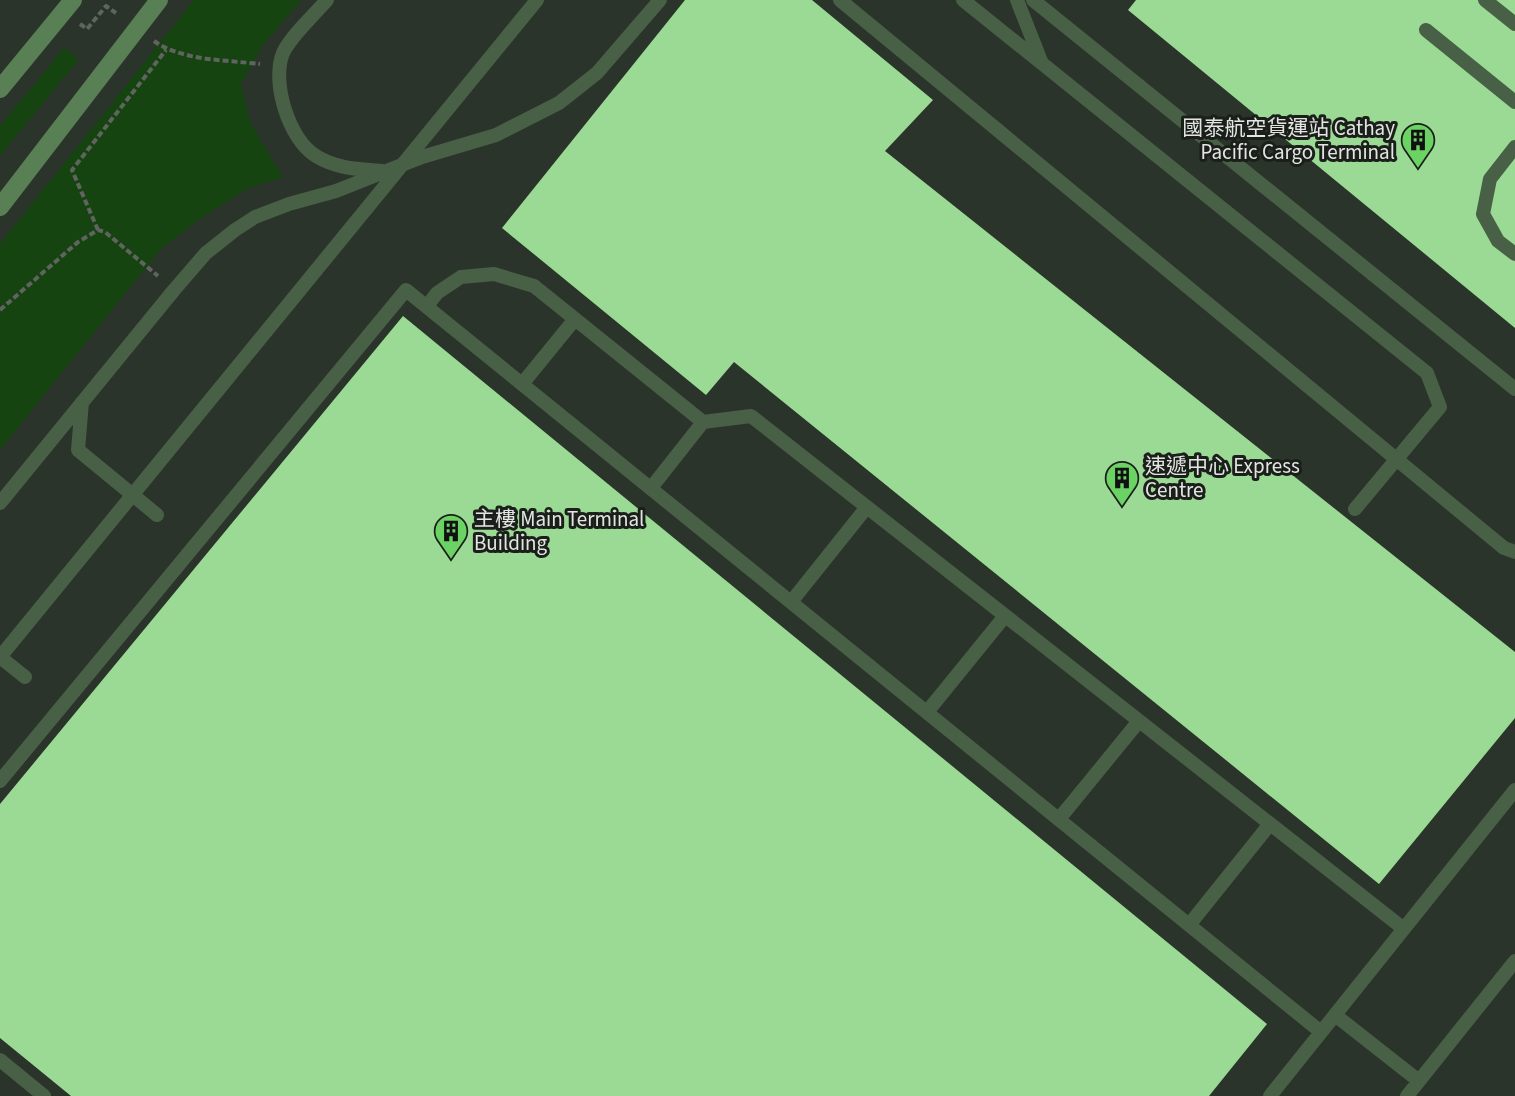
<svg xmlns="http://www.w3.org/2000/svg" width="1515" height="1096" font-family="'Source Sans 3','Noto Sans TC',sans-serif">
<rect width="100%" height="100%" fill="#242923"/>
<path fill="#2b342a" d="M 0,0 L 1515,0 L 1515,1096 L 0,1096 Z"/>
<path fill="#154411" d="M 194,0 L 301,0 L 263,45 L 241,84 L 250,122 L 283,177 L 248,188 L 198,220 L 160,250 L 0,450 L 0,244 Z
M 64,48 L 79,59 L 0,156 L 0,126 Z"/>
<path fill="#9bda94" d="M 685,0 L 812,0 L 933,100 L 885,151 L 1515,652 L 1515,718 L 1379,884 L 734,362 L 706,395 L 502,228 Z
M 1136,0 L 1515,0 L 1515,328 L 1128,10 Z
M 403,316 L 1267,1024 L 1209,1096 L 71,1096 L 0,1038 L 0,804 Z"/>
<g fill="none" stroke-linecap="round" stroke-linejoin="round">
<path stroke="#60645f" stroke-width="4" stroke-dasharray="6 3" stroke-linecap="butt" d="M 80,24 L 87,29 L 106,6 L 116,13
M 154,41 C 182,61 227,60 260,64
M 98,230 L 72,170 L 166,50
M 0,310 L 78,242 L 98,230 L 105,232 L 158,276"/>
<path stroke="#486045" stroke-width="14" d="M 327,0 C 315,14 290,37 283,53 C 271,82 289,140 316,156 C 337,169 359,169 382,171
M 840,0 L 1504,548 L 1515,552
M 963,0 L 1427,373 L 1440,407 L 1355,509
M 1017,0 L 1041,61
M 1033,0 L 1515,389
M 1485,0 L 1515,24
M 1426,30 L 1515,102
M 1515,147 L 1490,179 L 1483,214 L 1498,241 L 1515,254
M 427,306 L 437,293 L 461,277 L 494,274 L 534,286 L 703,422 L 751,416 L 1404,929
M 522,384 L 575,319
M 82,402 L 78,450 L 157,515
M 651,488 L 703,422
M 0,503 L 174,290 L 206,253 L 235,230 L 255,217 L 289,204 L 336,191 L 422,157 L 496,135 L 559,103 L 597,73 L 660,0
M 791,602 L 867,507
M 0,657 L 537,0
M 0,657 L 25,677
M 927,712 L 1005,616
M 0,781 L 406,290 L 1321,1032
M 1059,819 L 1139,721
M 1189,925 L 1270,824
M 1335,1015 L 1419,1081
M 0,1060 L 44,1096
M 1270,1096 L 1515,790
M 1407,1096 L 1515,961"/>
<path stroke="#598055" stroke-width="18" d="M 0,89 L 73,0
M 0,207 L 159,0"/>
</g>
<defs>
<g id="building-pin" transform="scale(1.725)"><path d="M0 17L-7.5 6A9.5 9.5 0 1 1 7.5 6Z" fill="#6bd363" stroke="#1b1f1a"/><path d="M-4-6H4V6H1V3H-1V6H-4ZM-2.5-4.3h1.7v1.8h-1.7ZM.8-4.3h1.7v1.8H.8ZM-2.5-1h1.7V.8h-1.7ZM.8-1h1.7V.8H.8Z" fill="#111"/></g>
</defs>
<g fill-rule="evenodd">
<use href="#building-pin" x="1418" y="140"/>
<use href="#building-pin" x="1122" y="478"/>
<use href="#building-pin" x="451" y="531"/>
</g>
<g text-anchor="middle" stroke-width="6" stroke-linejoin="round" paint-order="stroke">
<g font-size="21" fill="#e2e5e2" stroke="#1b1f1a" text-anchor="start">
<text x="1395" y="135" text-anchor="end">國泰航空貨運站 Cathay<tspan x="1395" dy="24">Pacific Cargo Terminal</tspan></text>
<text x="1145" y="473">速遞中心 Express<tspan x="1145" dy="24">Centre</tspan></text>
<text x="474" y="526">主樓 Main Terminal<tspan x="474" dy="24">Building</tspan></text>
</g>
</g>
</svg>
